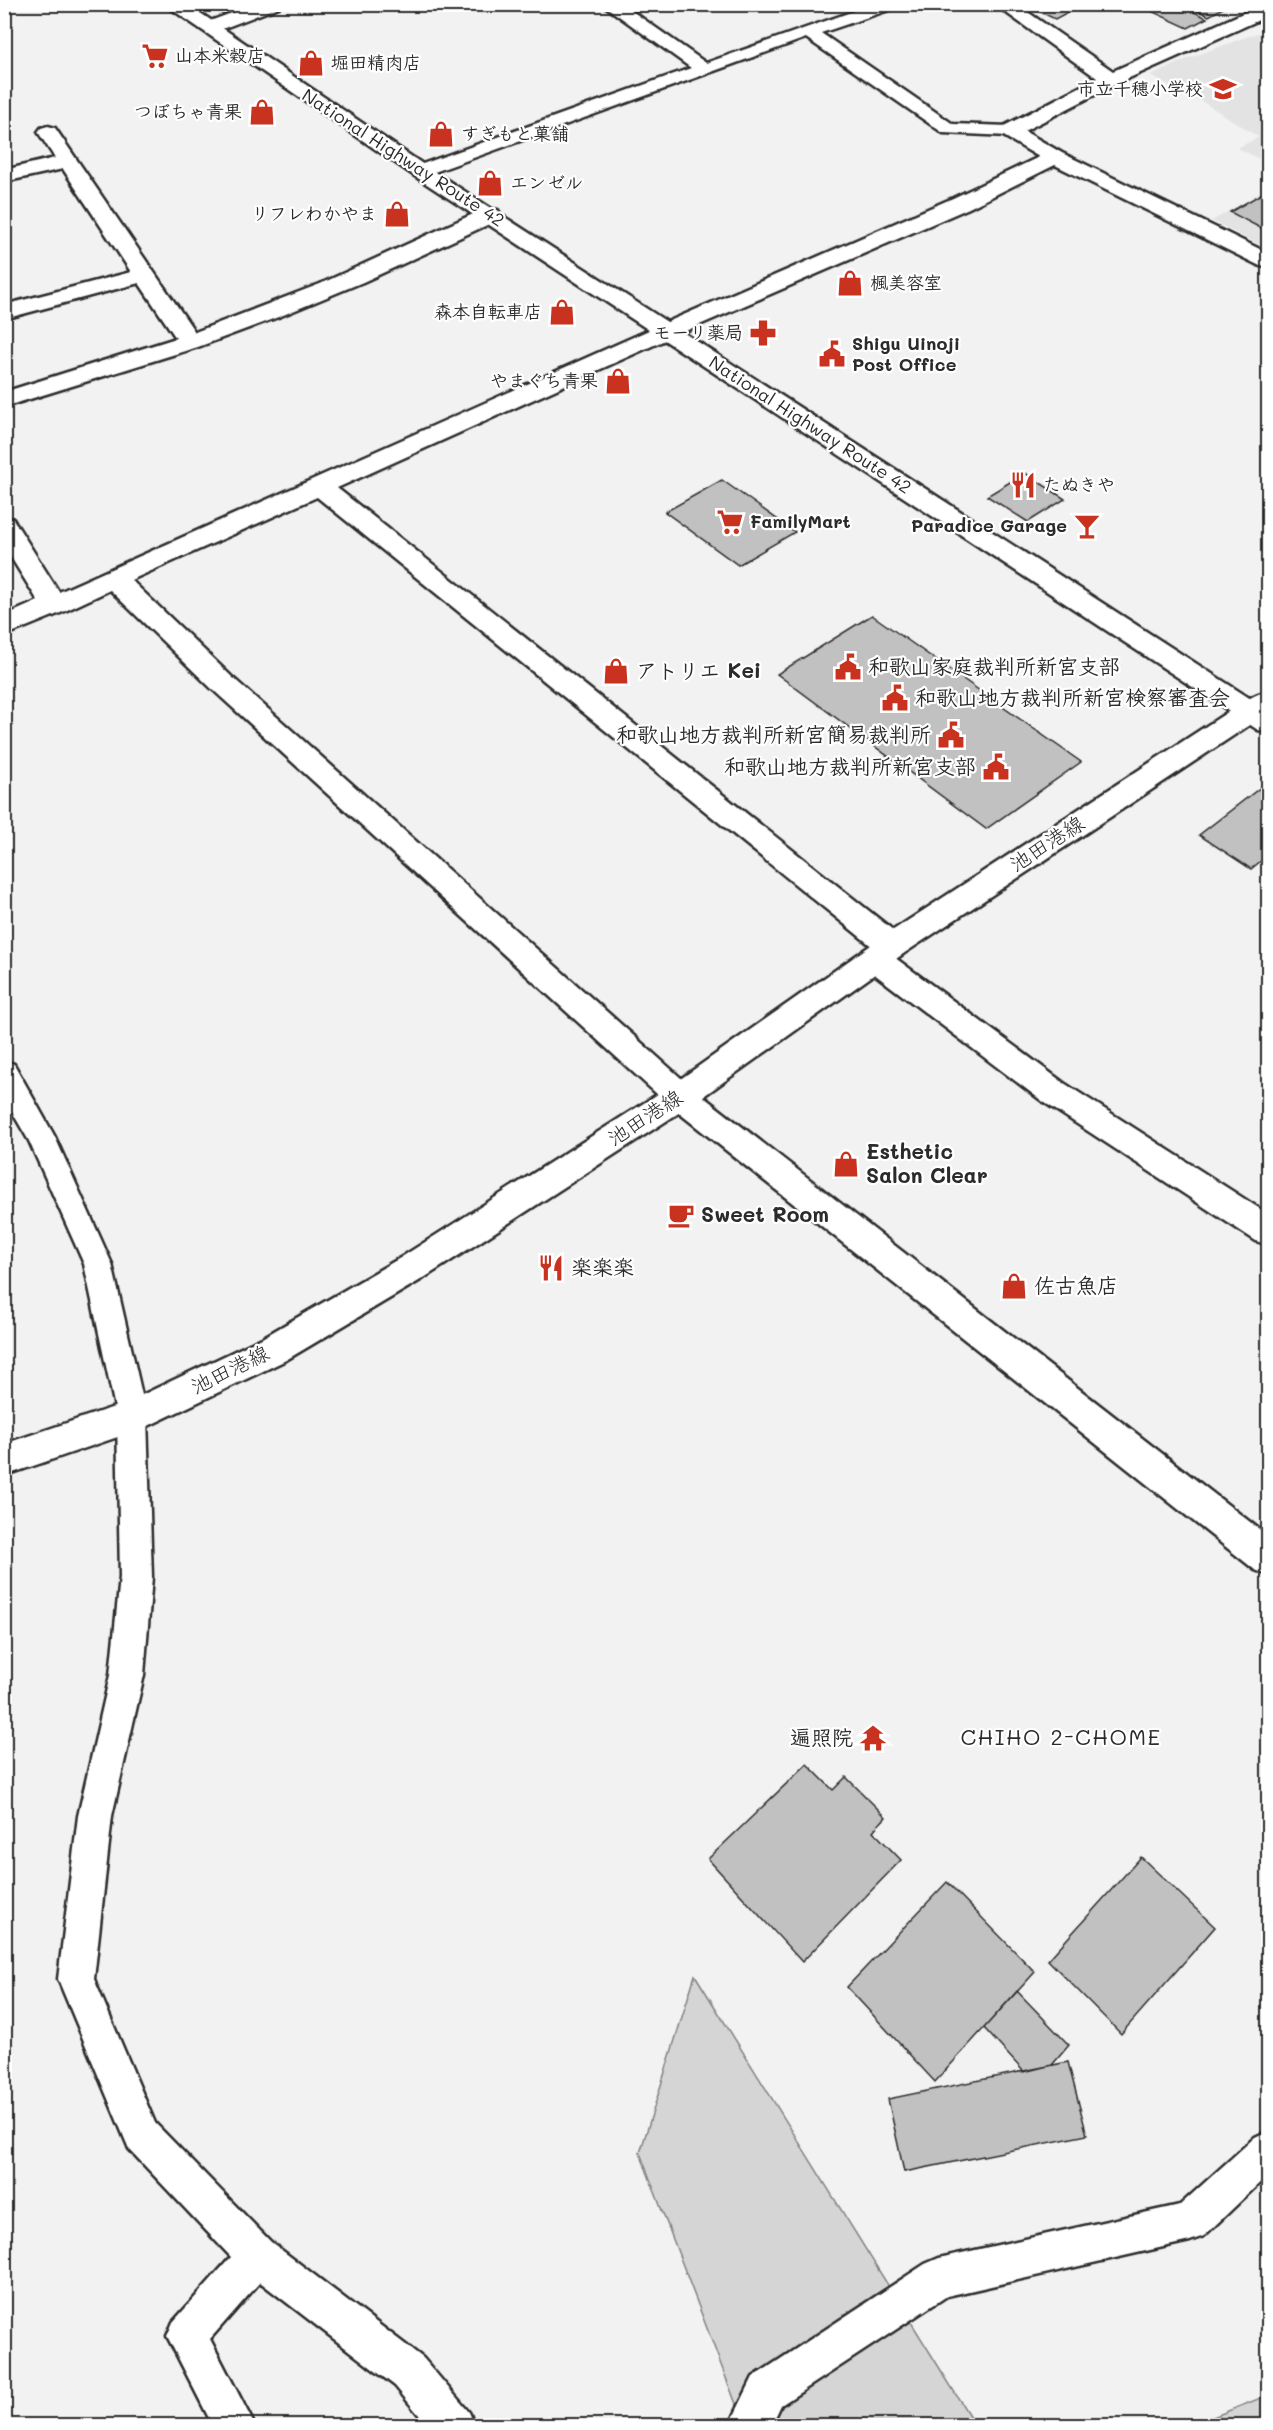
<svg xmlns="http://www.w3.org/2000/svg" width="1273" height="2430" font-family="Mali,'Klee One',sans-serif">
<rect width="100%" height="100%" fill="#f2f2f2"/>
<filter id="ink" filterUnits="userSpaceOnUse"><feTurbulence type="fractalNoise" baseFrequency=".0167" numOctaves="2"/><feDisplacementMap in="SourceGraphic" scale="12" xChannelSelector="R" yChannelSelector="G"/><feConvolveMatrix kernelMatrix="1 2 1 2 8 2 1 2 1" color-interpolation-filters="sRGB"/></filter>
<g filter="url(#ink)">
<path fill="#e3e3e3" d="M 1268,29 L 1268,163 L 1237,148 L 1259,137 L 1203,102 L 1150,76 L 1189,58 Z
M 1268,188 L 1268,249 L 1212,221 L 1239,205 Z"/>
<path fill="#d5d5d5" stroke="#808080" stroke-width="1.5" d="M 695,1975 L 975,2425 L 744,2425 L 640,2153 Z
M 1268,2395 L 1268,2425 L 1193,2425 Z"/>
<path fill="#c1c1c1" stroke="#2b2b2b" stroke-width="1.5" d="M 1034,4 L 1083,4 L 1055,19 L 1030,7 Z
M 1160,4 L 1177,4 L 1207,18 L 1188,28 L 1149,10 Z
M 1184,4 L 1230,4 L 1209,16 Z
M 1268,190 L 1268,232 L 1230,212 Z
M 1025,473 L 1065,499 L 1028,522 L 987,496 Z
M 722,480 L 795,532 L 738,565 L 665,512 Z
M 872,615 L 1081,762 L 986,829 L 777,674 Z
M 1265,784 L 1268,786 L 1268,855 L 1251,869 L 1199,835 Z
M 807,1764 L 833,1790 L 846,1777 L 886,1817 L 873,1831 L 901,1860 L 802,1962 L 708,1859 Z
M 1141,1857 L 1215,1927 L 1121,2034 L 1048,1960 Z
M 947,1882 L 1035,1972 L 935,2082 L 847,1987 Z
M 1017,1991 L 1069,2045 L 1052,2065 L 1024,2072 L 984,2028 Z
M 1068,2062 L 1087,2135 L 904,2172 L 888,2099 Z"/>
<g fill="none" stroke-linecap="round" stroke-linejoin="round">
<g stroke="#2b2b2b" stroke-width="5">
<path id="lane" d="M 256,4 L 281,4 L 279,7 L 214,32 L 208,33 L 200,28 L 202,24 Z
M 602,4 L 622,4 L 706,63 L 874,4 L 900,4 L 898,7 L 821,33 L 953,124 L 1009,126 L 1015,127 L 1018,131 L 1015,135 L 1009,136 L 943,133 L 806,38 L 426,175 L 414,175 L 411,171 L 414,167 L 691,68 Z
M 4,1061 L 14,1064 L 55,1137 L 112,1264 L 147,1417 L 152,1577 L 144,1675 L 112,1816 L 94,1979 L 155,2123 L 271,2242 L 423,2358 L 469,2412 L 475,2426 L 428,2426 L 395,2386 L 260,2282 L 210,2339 L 255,2426 L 213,2426 L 167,2336 L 173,2322 L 231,2257 L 129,2149 L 58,1979 L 78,1816 L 110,1675 L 120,1577 L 117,1417 L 84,1264 L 29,1141 L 4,1098 Z
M 1268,2131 L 1268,2175 L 1204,2236 L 1190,2241 L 947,2296 L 781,2405 L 771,2426 L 729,2426 L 753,2377 L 925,2264 L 939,2258 L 1180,2205 L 1255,2137 Z"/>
</g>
<g stroke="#2b2b2b" stroke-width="5">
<path id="street" d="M 994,4 L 1016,4 L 1113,71 L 1261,5 L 1268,4 L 1268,16 L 1118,83 L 1024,131 L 1062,153 L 1268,253 L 1268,267 L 1260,266 L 1055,165 L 969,208 L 674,336 L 337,488 L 903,938 L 907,946 L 903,954 L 894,957 L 1064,1083 L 1268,1214 L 1268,1245 L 1256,1241 L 1042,1101 L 865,967 L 861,959 L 865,951 L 874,948 L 317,497 L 131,580 L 231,676 L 691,1087 L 1268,1536 L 1268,1575 L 1255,1570 L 669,1105 L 211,688 L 110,590 L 63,612 L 4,636 L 4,616 L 38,601 L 4,546 L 4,517 L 13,519 L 59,592 L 658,326 L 953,198 L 1039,157 L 1002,135 L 999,131 L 1002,127 L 1097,78 Z
M 48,126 L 55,128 L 195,332 L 320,284 L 482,210 L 490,209 L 498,210 L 501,215 L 498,220 L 363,282 L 281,316 L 198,347 L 4,407 L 4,392 L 176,338 L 139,283 L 4,319 L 4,305 L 131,272 L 63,169 L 4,182 L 4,170 L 55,158 L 38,132 L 41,128 Z
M 1268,691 L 1268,712 L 1250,720 L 1240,718 L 1236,711 C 1243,700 1256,694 1268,691 Z"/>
</g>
<g stroke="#2b2b2b" stroke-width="5">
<path id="secondary" d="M 1250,702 L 1260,704 L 1264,711 L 1260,718 L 903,954 L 691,1105 L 424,1278 L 286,1360 L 144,1428 L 4,1476 L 4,1444 L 123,1404 L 262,1338 L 400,1258 L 669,1087 L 881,938 L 1240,704 Z"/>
</g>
<g stroke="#2b2b2b" stroke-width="5">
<path id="highway" d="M 164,4 L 187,4 L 427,167 L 1268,710 L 1268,732 L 1258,730 L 413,175 Z"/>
</g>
<use href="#lane" fill="#fff" fill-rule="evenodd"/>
<use href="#street" fill="#fff" fill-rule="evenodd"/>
<use href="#secondary" fill="#fff" fill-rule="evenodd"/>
<use href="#highway" fill="#fff" fill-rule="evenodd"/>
</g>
</g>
<defs>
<g id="supermarket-bare" transform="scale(2.07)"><path d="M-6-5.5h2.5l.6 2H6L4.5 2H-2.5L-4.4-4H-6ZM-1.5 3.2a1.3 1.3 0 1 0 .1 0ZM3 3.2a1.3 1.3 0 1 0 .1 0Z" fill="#c8321e" stroke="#fff" stroke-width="2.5" paint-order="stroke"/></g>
<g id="shop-bare" transform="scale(2.07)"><path d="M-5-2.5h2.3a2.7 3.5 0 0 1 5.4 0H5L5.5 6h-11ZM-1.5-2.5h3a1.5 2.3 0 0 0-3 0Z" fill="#c8321e" stroke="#fff" stroke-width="2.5" paint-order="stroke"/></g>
<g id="school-bare" transform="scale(2.07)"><path d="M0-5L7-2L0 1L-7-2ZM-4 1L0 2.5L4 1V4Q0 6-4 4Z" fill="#c8321e" stroke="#fff" stroke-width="2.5" paint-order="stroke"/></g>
<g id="pharmacy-bare" transform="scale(2.07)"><path d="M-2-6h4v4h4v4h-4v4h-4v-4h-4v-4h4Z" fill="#c8321e" stroke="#fff" stroke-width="2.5" paint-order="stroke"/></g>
<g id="civic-bare" transform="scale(2.07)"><path d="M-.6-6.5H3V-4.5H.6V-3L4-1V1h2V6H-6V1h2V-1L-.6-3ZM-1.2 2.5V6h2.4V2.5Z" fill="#c8321e" stroke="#fff" stroke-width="2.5" paint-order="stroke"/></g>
<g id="restaurant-bare" transform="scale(2.07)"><path d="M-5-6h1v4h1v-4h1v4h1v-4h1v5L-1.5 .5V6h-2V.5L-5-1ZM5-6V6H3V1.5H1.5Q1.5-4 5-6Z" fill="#c8321e" stroke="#fff" stroke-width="2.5" paint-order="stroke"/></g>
<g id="bar-bare" transform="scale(2.07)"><path d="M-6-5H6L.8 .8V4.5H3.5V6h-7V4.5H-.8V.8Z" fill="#c8321e" stroke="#fff" stroke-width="2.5" paint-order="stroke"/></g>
<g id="cafe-bare" transform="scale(2.07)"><path d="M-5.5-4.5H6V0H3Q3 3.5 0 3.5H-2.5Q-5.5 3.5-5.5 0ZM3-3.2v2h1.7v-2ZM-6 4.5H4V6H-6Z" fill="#c8321e" stroke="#fff" stroke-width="2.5" paint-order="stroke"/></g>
<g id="temple-bare" transform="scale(2.07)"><path d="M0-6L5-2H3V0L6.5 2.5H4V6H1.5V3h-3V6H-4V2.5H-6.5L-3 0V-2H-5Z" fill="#c8321e" stroke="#fff" stroke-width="2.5" paint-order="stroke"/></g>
</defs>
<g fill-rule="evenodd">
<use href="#supermarket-bare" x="155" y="56"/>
<use href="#shop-bare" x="311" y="63"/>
<use href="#school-bare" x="1223" y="89"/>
<use href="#shop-bare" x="262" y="112"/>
<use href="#shop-bare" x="441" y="134"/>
<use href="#shop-bare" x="490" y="183"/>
<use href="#shop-bare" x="397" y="214"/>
<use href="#shop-bare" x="850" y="283"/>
<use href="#shop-bare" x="562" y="312"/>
<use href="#pharmacy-bare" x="763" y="333"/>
<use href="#civic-bare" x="832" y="354"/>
<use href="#shop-bare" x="618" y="381"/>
<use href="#restaurant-bare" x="1023" y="485"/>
<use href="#supermarket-bare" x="730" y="522"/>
<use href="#bar-bare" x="1087" y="526"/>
<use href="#civic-bare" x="848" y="667"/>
<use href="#shop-bare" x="616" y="671"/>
<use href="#civic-bare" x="895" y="698"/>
<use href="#civic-bare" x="951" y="735"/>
<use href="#civic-bare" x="996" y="767"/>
<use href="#shop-bare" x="846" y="1164"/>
<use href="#cafe-bare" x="681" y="1215"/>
<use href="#restaurant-bare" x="551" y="1268"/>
<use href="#shop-bare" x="1014" y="1286"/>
<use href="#temple-bare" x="873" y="1738"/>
</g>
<g text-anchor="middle" stroke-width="4.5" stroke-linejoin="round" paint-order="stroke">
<g font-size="18" font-weight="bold" fill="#2b2b2b" stroke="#fff" text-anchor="start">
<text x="175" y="62">山本米穀店</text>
<text x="331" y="69">堀田精肉店</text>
<text x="1203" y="95" text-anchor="end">市立千穂小学校</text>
<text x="242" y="118" text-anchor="end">つぼちゃ青果</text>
<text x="461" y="140">すぎもと菓舗</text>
<text x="510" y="189">エンゼル</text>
<text x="377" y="220" text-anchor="end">リフレわかやま</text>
<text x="870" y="289">楓美容室</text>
<text x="542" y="318" text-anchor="end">森本自転車店</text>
<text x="743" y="339" text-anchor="end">モーリ薬局</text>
<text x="852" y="350">Shigu Uinoji<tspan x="852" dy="21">Post Office</tspan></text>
<text x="598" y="387" text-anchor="end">やまぐち青果</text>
<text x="1043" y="491">たぬきや</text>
<text x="750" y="528">FamilyMart</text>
<text x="1067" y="532" text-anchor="end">Paradice Garage</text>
</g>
<g font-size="18" fill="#2b2b2b" stroke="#fff">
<text transform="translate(403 158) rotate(33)" y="6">National Highway Route 42</text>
<text transform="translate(810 425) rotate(33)" y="6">National Highway Route 42</text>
</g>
<g font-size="21" font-weight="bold" fill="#2b2b2b" stroke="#fff" text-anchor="start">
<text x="868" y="674">和歌山家庭裁判所新宮支部</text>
<text x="636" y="678">アトリエ Kei</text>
<text x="915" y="705">和歌山地方裁判所新宮検察審査会</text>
<text x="931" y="742" text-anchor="end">和歌山地方裁判所新宮簡易裁判所</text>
<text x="976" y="774" text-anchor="end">和歌山地方裁判所新宮支部</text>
<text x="866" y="1159">Esthetic<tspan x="866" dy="24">Salon Clear</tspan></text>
<text x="701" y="1222">Sweet Room</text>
<text x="571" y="1275">楽楽楽</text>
<text x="1034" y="1293">佐古魚店</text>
<text x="853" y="1745" text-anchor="end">遍照院</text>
</g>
<g font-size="21" fill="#2b2b2b" stroke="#fff">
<text transform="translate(1047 844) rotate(-33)" y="7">池田港線</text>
<text transform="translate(645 1118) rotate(-33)" y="7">池田港線</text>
<text transform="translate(230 1370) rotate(-26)" y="7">池田港線</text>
</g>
<g font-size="22" letter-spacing="1.5" fill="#2b2b2b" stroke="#fff">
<text x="1061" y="1745">CHIHO 2-CHOME</text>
</g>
</g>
<rect width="1273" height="2430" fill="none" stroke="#fff" stroke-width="24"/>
<rect x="12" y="12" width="1249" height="2406" fill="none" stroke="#2b2b2b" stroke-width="2" filter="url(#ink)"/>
</svg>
